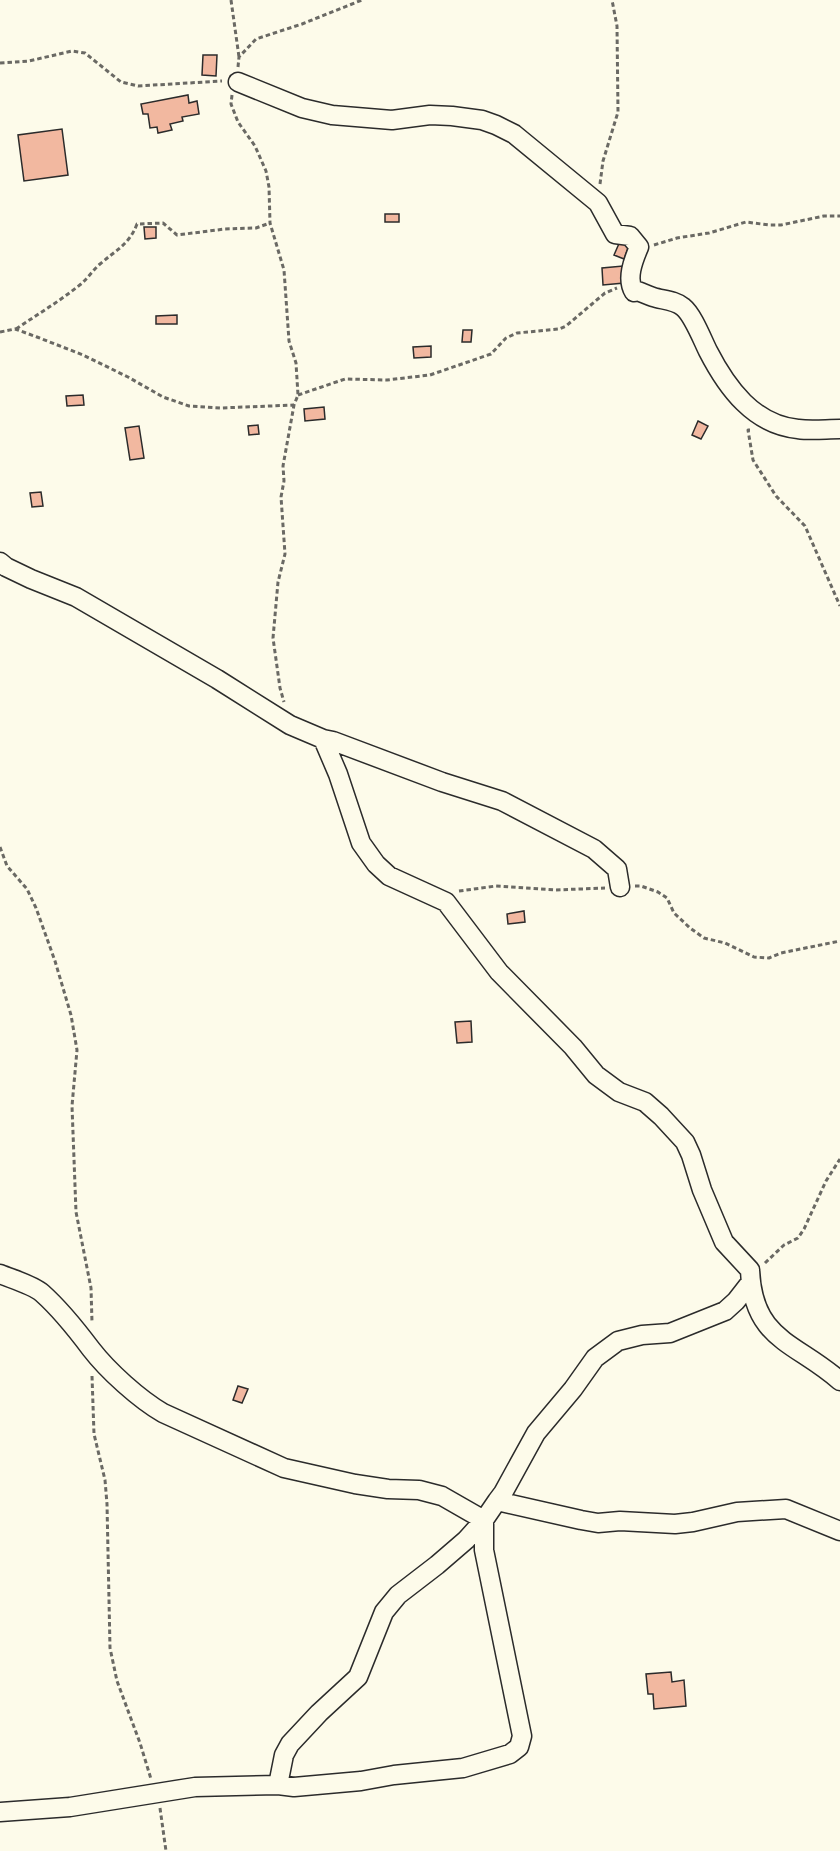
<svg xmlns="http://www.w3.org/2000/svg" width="840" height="1851" font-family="'Roboto Condensed',sans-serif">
<rect width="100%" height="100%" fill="#fdfbea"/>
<path fill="#f2b8a0" stroke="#2b2b2b" stroke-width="1.5" d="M 203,55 L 217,55 L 216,76 L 202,75 Z
M 188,95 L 189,103 L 197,101 L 199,114 L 182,117 L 183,121 L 170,124 L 172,130 L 158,133 L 157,127 L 150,128 L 148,114 L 143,114 L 141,104 Z
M 62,129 L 68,175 L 24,181 L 18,135 Z
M 385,214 L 399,214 L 399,222 L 385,222 Z
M 144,227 L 156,227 L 156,238 L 145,239 Z
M 621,239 L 630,243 L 624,259 L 614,255 Z
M 623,266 L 624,283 L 603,285 L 602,268 Z
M 177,315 L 177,324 L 156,324 L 156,316 Z
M 463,330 L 472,330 L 471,342 L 462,342 Z
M 431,346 L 431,357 L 414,358 L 413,347 Z
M 83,395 L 84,405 L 67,406 L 66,396 Z
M 324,407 L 325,419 L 305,421 L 304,409 Z
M 698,421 L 708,426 L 701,439 L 692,435 Z
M 258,425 L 259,434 L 249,435 L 248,426 Z
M 139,426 L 144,458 L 130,460 L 125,428 Z
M 41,492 L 43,506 L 32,507 L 30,493 Z
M 524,911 L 525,922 L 508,924 L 507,914 Z
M 471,1021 L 472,1042 L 457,1043 L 455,1022 Z
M 238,1386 L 248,1389 L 242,1403 L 233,1400 Z
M 671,1672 L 672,1682 L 684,1680 L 686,1706 L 654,1709 L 653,1694 L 648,1694 L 646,1674 Z"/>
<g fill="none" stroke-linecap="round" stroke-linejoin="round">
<g stroke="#2b2b2b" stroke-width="21">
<path id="minor" d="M 238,82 L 302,108 L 332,115 L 392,120 L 430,115 L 452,116 L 482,120 L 496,125 L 514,134 L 598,203 L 615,234 L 630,236 L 639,247 C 633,261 626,279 634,292 L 635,290 C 641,292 647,295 653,297 C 662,300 675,300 683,307 C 693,315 702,339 708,351 C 727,388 754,425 798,429 C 812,431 826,429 840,429
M 0,562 L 6,567 L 31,579 L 76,597 L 217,679 L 290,725 L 323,739 L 338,774 L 361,843 L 376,864 L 389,876 L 446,902 L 499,972 L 573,1047 L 596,1075 L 619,1092 L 645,1102 L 661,1116 L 685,1142 L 691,1155 L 702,1190 L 724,1242 L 750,1270 C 753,1341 796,1342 840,1381
M 323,739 L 333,741 L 442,782 L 502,801 L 594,849 L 617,869 L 620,887
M 0,1274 C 12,1279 33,1285 42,1293 C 60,1309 76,1329 91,1349 C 108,1371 139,1399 163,1413 L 284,1468 L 355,1484 L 388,1489 L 419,1490 L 442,1496 L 484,1520 L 484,1550 L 522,1736 L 519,1747 L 510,1754 L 463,1768 L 394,1775 L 361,1781 L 294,1787 L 278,1785 L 195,1787 L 70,1807 L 0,1812
M 497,1501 L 503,1493 L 536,1433 L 573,1389 L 595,1358 L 618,1341 L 642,1335 L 670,1333 L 725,1311 L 736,1301 L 750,1283
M 278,1785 L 284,1755 L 290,1744 L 319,1713 L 358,1677 L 384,1612 L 398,1595 L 437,1565 L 466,1540 L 484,1520 L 497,1501 L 581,1520 L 598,1523 L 620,1521 L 675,1524 L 693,1522 L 737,1512 L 786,1509 L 840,1531"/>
</g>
<path stroke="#6a6964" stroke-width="3" stroke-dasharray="4.5 3" stroke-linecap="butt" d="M 231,0 L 239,57
M 0,63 L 29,61 L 72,51 L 85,53 L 121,82 L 138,86 L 222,81
M 238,67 L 239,57 L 256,39 L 302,24 L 362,0
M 232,95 L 231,104 L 238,122 L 255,146 L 266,171 L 269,187 L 270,223 L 284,270 L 289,341 L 296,363 L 298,395 L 294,405 L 283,466 L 284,481 L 281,497 L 285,554 L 278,582 L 273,638 L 280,688 L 284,702
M 600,184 L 603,161 L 618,112 L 617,26 L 612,0
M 654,245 L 677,238 L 709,233 L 746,222 L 769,225 L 781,225 L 824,216 L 840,216
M 16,329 C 38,314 60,301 81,284 C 88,278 93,270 100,264 C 116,250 129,245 137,224 L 163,223 L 177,235 L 225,229 L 256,228 L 270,223
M 0,332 L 15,329 L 37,337 L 83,355 L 128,377 L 163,397 L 189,406 L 221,408 L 294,405
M 298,395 L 345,379 L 387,380 L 430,375 L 491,354 L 506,338 L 517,333 L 559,329 L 566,326 L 605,293 L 617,288
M 750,430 L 748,430 L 753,460 L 776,496 L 805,526 L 840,606
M 0,847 L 7,866 L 27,889 L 36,908 L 55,961 L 71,1015 L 77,1050 L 72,1106 L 76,1212 L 91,1288 L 92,1322
M 635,886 L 641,886 L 658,892 L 667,898 L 674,913 L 690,928 L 704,938 L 725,943 L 754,957 L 769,958 L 781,953 L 840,941
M 459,891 L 496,886 L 555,890 L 605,888
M 765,1263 L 784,1245 L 798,1238 L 804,1229 L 826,1181 L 840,1159
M 92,1376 L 94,1434 L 105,1480 L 107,1504 L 110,1648 L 117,1681 L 140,1743 L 151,1779
M 160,1808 L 166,1851"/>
<use href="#minor" stroke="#fdfbea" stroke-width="18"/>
</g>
</svg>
